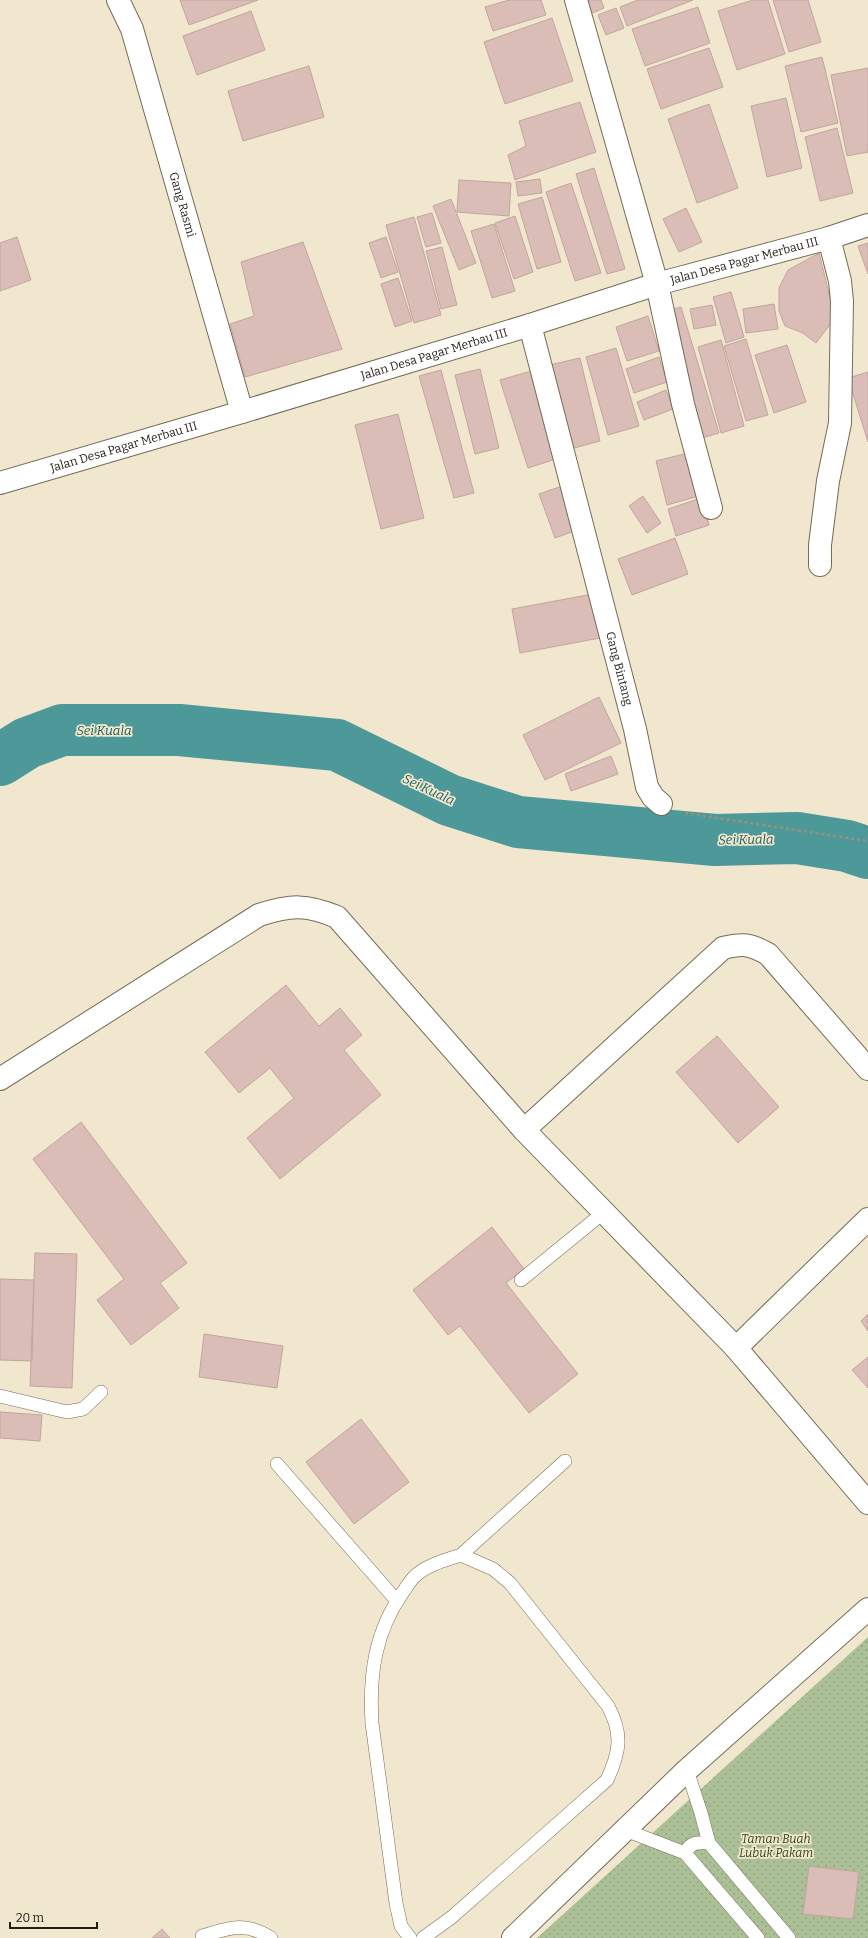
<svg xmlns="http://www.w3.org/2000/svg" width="868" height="1938" font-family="Bitter,serif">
<defs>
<pattern id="park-dots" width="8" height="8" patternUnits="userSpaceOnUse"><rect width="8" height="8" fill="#abc096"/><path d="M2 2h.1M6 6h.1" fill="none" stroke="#93a580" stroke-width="1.8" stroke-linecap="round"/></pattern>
</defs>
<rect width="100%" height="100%" fill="#f0e7ce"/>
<path fill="url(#park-dots)" d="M 868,1637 L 868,1938 L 537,1938 Z"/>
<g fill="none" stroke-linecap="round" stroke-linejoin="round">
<path stroke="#4d9898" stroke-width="52" d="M 0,760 L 27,743 L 62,730 L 179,730 L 337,745 L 449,800 L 518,822 L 715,840 L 797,838 L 847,846 L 868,853"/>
</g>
<path fill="#dabdb6" stroke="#c1a59e" d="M 180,0 L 258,0 L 189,25 Z
M 509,0 L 541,0 L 546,15 L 493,31 L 485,7 Z
M 586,0 L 601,0 L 604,8 L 590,14 Z
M 638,0 L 693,0 L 627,26 L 620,7 Z
M 753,0 L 768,0 L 785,54 L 737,70 L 718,11 Z
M 773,0 L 808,0 L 821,42 L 789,52 Z
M 698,7 L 710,43 L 645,66 L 632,29 Z
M 616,8 L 624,28 L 606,35 L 598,15 Z
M 251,11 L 265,50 L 197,75 L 183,36 Z
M 552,18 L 573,81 L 505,104 L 484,42 Z
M 709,48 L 723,87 L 661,109 L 647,69 Z
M 822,57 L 838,123 L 801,132 L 785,66 Z
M 309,66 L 324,117 L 243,141 L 228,91 Z
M 868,68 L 868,152 L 847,156 L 831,75 Z
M 786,98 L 802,168 L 767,177 L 751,106 Z
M 580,102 L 596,152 L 515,180 L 508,155 L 526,146 L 519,121 Z
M 709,104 L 738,188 L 697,203 L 668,119 Z
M 837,128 L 853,193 L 820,201 L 805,137 Z
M 594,168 L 625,269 L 607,274 L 576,174 Z
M 540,179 L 542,193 L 518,196 L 516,182 Z
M 459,180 L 511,183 L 509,216 L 457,212 Z
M 571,183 L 601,273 L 575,281 L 546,192 Z
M 542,197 L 561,262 L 537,269 L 518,204 Z
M 451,199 L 476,263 L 459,270 L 433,206 Z
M 686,208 L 702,242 L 679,252 L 663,219 Z
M 432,213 L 441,243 L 426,247 L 417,217 Z
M 515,216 L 533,272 L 514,279 L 495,223 Z
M 414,217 L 441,315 L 414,323 L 386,225 Z
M 494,224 L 515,291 L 492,298 L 471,231 Z
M 17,237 L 31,280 L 0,291 L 0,243 Z
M 386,237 L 398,272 L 381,278 L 369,243 Z
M 303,242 L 342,349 L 245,377 L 230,324 L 254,316 L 241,262 Z
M 868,243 L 868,274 L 858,246 Z
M 442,247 L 457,305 L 441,309 L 426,251 Z
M 819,253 L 835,318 L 816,343 L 803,333 L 785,326 L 779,311 L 779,288 L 788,270 Z
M 398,278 L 412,321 L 395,327 L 381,284 Z
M 731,292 L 744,337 L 726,343 L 713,297 Z
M 774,304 L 778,329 L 746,333 L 743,309 Z
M 712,305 L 716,325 L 694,329 L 690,309 Z
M 681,307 L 719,433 L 702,438 L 664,312 Z
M 648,316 L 659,351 L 627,361 L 616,327 Z
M 746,339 L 768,415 L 746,421 L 724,346 Z
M 721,340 L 744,426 L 721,433 L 698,347 Z
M 787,345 L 806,402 L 774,413 L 755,355 Z
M 616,348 L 639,426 L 608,435 L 586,357 Z
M 659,357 L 667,382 L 634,393 L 626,369 Z
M 580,358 L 600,441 L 567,450 L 545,366 Z
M 480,369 L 499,448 L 475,454 L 455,375 Z
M 441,370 L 474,493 L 454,498 L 419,376 Z
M 531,371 L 559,458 L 528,468 L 500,380 Z
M 868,372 L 868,442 L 848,378 Z
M 666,390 L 673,409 L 644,420 L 637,402 Z
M 398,414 L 424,518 L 381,529 L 355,425 Z
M 688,453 L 699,496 L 667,505 L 656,461 Z
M 565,485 L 580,529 L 555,538 L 539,494 Z
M 643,496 L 661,523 L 647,533 L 629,506 Z
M 701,498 L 709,525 L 676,536 L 668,509 Z
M 675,538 L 688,574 L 632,595 L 618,559 Z
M 593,594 L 600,638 L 520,653 L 512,609 Z
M 599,697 L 621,743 L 545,780 L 523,735 Z
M 611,756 L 618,774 L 571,791 L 565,774 Z
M 286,985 L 319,1026 L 340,1008 L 362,1035 L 344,1050 L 381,1095 L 280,1179 L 247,1138 L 294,1098 L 270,1068 L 239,1093 L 205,1052 Z
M 717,1036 L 779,1107 L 738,1143 L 676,1072 Z
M 81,1122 L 187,1263 L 160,1283 L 179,1308 L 131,1345 L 97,1300 L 124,1279 L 33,1159 Z
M 492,1227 L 524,1269 L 506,1283 L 578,1374 L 529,1413 L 460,1326 L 448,1335 L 413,1290 Z
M 35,1253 L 77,1254 L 72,1388 L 30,1386 Z
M 0,1279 L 34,1280 L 32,1361 L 0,1360 Z
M 868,1314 L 868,1331 L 861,1321 Z
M 204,1334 L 283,1346 L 277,1388 L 199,1377 Z
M 868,1357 L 868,1388 L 852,1370 Z
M 0,1412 L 42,1415 L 40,1441 L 0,1438 Z
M 361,1419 L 409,1482 L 354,1524 L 306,1462 Z
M 809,1866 L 859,1872 L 853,1919 L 803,1914 Z
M 162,1929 L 170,1938 L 152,1938 Z"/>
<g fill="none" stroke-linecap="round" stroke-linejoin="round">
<g stroke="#746c56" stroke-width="14">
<path id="lane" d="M 521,1280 L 603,1213
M 0,1396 L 67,1412 L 83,1409 L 101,1392
M 277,1464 L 397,1601
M 461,1555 L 565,1461
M 687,1770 L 701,1813 L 709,1843
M 625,1830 L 685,1853 L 758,1938
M 685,1853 C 691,1842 697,1842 709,1843 L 789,1938
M 202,1936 C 229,1928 245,1921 271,1938
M 410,1938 L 401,1926 L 396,1903 L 372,1723 C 369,1674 375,1632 403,1592 C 407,1587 410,1581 414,1577 C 426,1565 446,1560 461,1555 L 493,1569 L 510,1583 L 608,1706 C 623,1734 620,1752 607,1780 L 452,1917 L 423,1938"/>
</g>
<g stroke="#746c56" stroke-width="24">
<g id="street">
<path id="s1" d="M 118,0 L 132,29 L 242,412"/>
<path d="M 576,0 L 657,284 L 683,404 L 711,508"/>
<path id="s2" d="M 530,325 L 635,729 L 647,787 L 653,797 L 661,804"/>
<path d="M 820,565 L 820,545 L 828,481 L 840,423 L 842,301 L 840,281 L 829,238"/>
<path d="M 0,1079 L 259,915 C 291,905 306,904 337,917 L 524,1130 L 736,1348 L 868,1503"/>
<path d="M 524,1130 L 723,948 C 743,943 750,944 768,954 L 868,1069"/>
<path d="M 736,1348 L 868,1219"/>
<path d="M 513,1938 L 687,1770 L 868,1609"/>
</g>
</g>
<g stroke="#746c56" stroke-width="24">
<g id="secondary">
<path id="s3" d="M 0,483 L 242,412 L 530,325 L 657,284 L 829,238 L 868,225"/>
</g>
</g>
<path stroke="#97917e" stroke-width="2.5" stroke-dasharray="3 3" stroke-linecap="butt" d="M 685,813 L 868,841"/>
<use href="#lane" stroke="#fff" stroke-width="13"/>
<use href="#street" stroke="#fff" stroke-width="22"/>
<use href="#secondary" stroke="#fff" stroke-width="22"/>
</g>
<g text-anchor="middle" stroke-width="3.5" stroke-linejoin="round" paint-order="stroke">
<g font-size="12" fill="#221f15" stroke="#f0e7ce">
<text dy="4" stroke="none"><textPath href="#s1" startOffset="215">Gang Rasmi</textPath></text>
<text dy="4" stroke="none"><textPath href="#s3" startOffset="777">Jalan Desa Pagar Merbau III</textPath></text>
<text dy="4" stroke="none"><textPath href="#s3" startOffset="453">Jalan Desa Pagar Merbau III</textPath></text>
<text dy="4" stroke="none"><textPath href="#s3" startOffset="129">Jalan Desa Pagar Merbau III</textPath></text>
<text dy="4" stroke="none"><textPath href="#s2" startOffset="355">Gang Bintang</textPath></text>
</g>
<g font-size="12" font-style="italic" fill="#314711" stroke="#f0e7ce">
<text x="776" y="1843">Taman Buah<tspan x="776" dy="14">Lubuk Pakam</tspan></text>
</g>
<g font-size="13" font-style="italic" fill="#1c5c5c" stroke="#f0e7ce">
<text x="104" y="735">Sei Kuala</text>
<text transform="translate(429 789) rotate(25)" y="5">Sei Kuala</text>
<text transform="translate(746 839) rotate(-1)" y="5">Sei Kuala</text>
</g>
</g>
<path d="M10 1922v6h87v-6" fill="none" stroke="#221f15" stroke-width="2"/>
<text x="16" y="1922" font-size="12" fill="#221f15" stroke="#f0e7ce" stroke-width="3" paint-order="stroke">20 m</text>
</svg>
